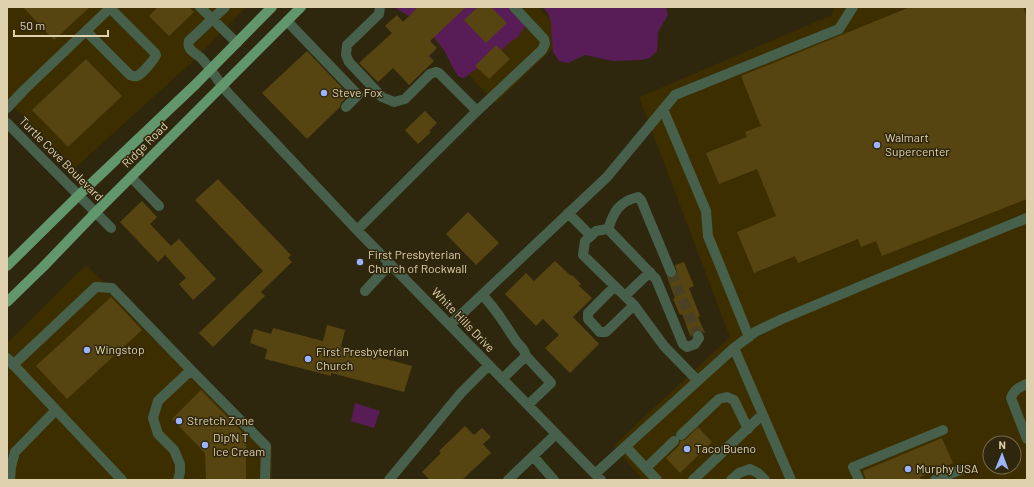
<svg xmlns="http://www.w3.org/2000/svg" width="1034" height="487" font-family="Barlow,sans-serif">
<rect width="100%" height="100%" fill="#2f260e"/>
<path fill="#3d2e00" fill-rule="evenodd" d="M 7,7 L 246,7 L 191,63 L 75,168 L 7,100 Z
M 403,7 L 538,7 L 566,36 L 496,103 Z
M 834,7 L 1027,7 L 1027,480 L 643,480 L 613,446 L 730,337 L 639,97 L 832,15 ZM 990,443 L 1014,443 L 1014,467 L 990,467 Z
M 86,265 L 272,447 L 272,480 L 7,480 L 7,343 Z"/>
<path fill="#581d56" d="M 394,7 L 513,7 L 526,25 L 518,37 L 510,42 L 500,52 L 490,63 L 477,69 L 473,71 L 466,77 L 462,78 L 458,76 L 453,68 L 444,50 L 426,27 Z
M 543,7 L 666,7 L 668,15 L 658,32 L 657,51 L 650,58 L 641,60 L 613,61 L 585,55 L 568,63 L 559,61 L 553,52 L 551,24 L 549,15 Z
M 355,403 L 380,411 L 374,428 L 351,421 Z"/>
<path fill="#574511" d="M 23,7 L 90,7 L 54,40 Z
M 158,7 L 189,7 L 194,12 L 169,36 L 149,16 Z
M 418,7 L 466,7 L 430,41 L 437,48 L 429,56 L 434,61 L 409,85 L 393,68 L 378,82 L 359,63 L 392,33 L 385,26 L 397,15 L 403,22 Z
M 478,7 L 491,7 L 507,23 L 486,43 L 464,20 Z
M 910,7 L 1023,7 L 1027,17 L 1027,199 L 882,256 L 876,241 L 861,247 L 858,239 L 798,263 L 795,256 L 754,273 L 737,232 L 776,216 L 757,169 L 719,184 L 706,153 L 747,137 L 745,132 L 761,126 L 741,76 Z
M 496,45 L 510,59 L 489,79 L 475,66 Z
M 307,51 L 349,95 L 341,103 L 340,107 L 307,139 L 262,93 Z
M 86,59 L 122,96 L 68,147 L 32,110 Z
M 425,111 L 437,123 L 429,131 L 431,132 L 418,144 L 405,130 Z
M 218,179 L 291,255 L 288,258 L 292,262 L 261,292 L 265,296 L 213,347 L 199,333 L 263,271 L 195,200 Z
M 142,201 L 157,217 L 150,224 L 171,246 L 179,239 L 216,279 L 193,300 L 179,284 L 186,278 L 165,255 L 158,262 L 120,222 Z
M 468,212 L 499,243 L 476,265 L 446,234 Z
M 555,261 L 571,276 L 572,275 L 581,284 L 579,286 L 592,298 L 573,317 L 599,344 L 570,373 L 545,348 L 559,335 L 543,319 L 536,326 L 505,294 L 526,273 L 534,281 Z
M 684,262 L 694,286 L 689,288 L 700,316 L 698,317 L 705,333 L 704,333 L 702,331 L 699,330 L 695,330 L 692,333 L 691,338 L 682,314 L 680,315 L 673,299 L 675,298 L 667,277 L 671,278 L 676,276 L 677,272 L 675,265 Z
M 111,297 L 142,330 L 67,399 L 36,366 Z
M 327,325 L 345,330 L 341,347 L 412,366 L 404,392 L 331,373 L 331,376 L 265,359 L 267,349 L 250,343 L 254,329 L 271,334 L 273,328 L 323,341 Z
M 201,390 L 246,436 L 246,480 L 206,480 L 205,453 L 172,419 Z
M 465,426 L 474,435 L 482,428 L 491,437 L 483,444 L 491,453 L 462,480 L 430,480 L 422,472 L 441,453 L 439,451 Z
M 698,427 L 712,442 L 680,473 L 666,458 L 679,446 L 680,441 L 685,440 Z
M 942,438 L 953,463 L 920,477 L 921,480 L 866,480 L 863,471 Z"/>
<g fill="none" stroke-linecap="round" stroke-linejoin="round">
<path stroke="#494026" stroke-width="10" stroke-dasharray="10 5" stroke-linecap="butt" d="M 671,272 L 698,336"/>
<path stroke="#46604b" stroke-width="10" d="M 200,7 L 237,43
M 225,7 L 189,41 C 186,50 196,53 202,59 C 212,70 219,83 229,94 L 357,230 L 601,480
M 380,7 L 379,14 L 347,45 L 346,55 L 349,62 L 382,97 L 394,102 L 405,99 L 430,74 L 436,72 L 439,73 L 477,111
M 287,21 L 358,95 L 346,107
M 86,31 L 130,75 C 133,76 134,77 137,76 C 142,74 154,60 156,55 L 155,53 L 110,8
M 7,108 L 24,90 L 110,8 L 109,7
M 663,109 L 706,211 L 708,236 L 749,337
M 7,123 L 111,228
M 131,177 L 159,206
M 568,213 L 591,236 L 585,241 L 583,255 L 634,305 L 664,346 L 698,381
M 608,229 C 614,212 618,202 638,197 L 641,200 L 671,272
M 357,230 L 477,111 L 542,50 L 545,44 L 544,39 L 514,7
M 591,236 L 596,231 L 608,229 L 656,279 L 683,344 L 687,347 L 695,344 L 699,338 L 698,336
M 615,286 L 588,313 L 588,319 L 600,332 L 606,332 L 634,305
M 365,291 L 390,264
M 482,295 C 496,308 505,325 516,341 C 521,348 524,347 526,356
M 625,296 L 650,272
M 450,325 L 607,177 L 675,95 L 839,29 L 853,7
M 734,348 L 791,480
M 7,358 L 122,480
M 13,365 L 96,287 L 112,288 L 191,370
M 502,379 L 526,356 L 551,383 L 528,405
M 1027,384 C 1019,387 1014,390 1011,398 L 1027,439
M 681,435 L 719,399 L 727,397 L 734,400 L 748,429
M 626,447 L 657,480
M 533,456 L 554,480
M 646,468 L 674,441
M 595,474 L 734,348 L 755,332 L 782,319 L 880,278 L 1027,218
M 10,480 L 11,467 L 15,452 L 56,410
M 178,480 L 180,473 L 180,464 L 174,450 L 158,434 L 153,418 L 158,401 L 191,370 L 266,446 L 265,480
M 389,480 L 461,393 L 489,365
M 508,480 L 556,434
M 693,480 L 762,415
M 731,480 L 739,473 L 750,469 L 758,473 L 765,480
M 859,480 L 853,467 L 943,430
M 935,480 L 960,470"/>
<path stroke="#62976c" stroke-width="10" d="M 7,266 L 79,195 L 196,84 L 272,7
M 7,302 L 43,267 L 95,213 L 301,7"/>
</g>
<g fill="#9cb4fd" stroke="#2f260e" stroke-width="1.5">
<circle cx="324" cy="93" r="4"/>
<circle cx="877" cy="145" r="4"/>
<circle cx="360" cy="262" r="4"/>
<circle cx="87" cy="350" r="4"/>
<circle cx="308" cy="359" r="4"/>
<circle cx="179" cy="421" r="4"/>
<circle cx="205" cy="445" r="4"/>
<circle cx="687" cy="449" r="4"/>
<circle cx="908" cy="469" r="4"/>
</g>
<g text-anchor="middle" stroke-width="3" stroke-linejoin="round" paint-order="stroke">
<g font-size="12" fill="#dfd1ad" stroke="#2f260e" text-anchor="start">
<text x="332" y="97">Steve Fox</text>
<text x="885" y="142">Walmart<tspan x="885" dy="14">Supercenter</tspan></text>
<text x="368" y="259">First Presbyterian<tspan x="368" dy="14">Church of Rockwall</tspan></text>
<text x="95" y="354">Wingstop</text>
<text x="316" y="356">First Presbyterian<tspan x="316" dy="14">Church</tspan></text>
<text x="187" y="425">Stretch Zone</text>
<text x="213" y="442">Dip'N T<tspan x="213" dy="14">Ice Cream</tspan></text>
<text x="695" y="453">Taco Bueno</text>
<text x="916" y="473">Murphy USA</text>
</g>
<g font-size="12" fill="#dfd1ad" stroke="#2f260e">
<text transform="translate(145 145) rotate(-45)" y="4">Ridge Road</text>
<text transform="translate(61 159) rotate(45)" y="4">Turtle Cove Boulevard</text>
<text transform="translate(463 320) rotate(46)" y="4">White Hills Drive</text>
</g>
</g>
<rect width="1034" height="487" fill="none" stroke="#dfd1ad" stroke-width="16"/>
<g transform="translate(1002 455) rotate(1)"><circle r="19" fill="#2f260e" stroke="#756a4e"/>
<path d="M0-3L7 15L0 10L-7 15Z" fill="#9cb4fd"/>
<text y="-6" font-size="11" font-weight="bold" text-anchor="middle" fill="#dfd1ad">N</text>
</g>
<path d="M14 30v6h94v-6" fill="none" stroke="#dfd1ad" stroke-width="2"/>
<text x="20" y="30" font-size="12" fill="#dfd1ad" stroke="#2f260e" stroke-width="3" paint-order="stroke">50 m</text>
</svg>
